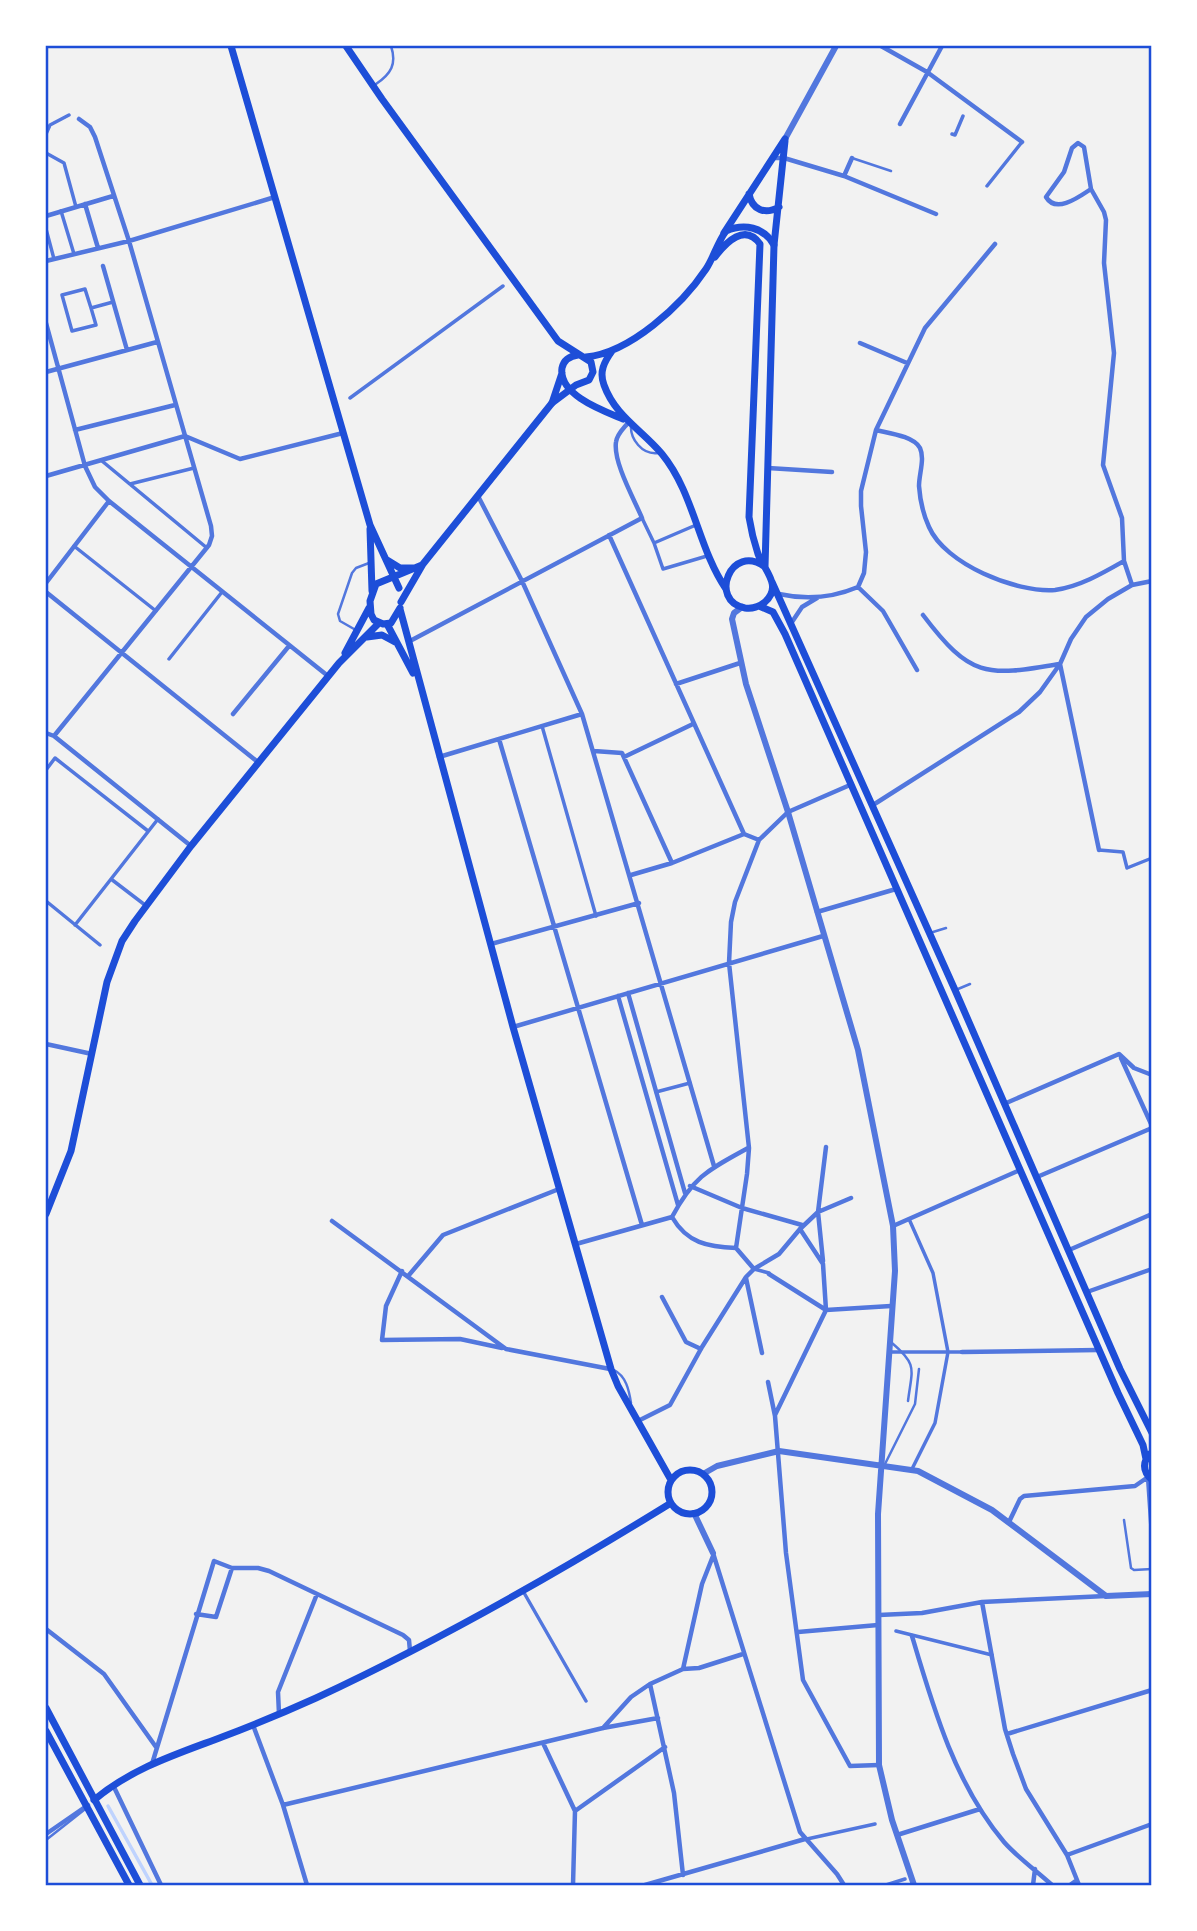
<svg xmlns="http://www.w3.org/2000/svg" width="1197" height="1931" font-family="'Work Sans',sans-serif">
<rect width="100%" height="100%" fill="#f2f2f2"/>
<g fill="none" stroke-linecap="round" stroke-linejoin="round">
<path stroke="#bfd3fe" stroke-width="3.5" d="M 108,1806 L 152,1885"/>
<path stroke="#5277de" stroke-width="2.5" d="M 376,84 C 391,74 397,64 391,46
M 852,158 L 891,171
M 631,425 C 630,439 642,455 658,453
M 354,629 L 340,621 L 338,614 L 352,573 L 356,568 L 369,563
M 933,932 L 946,928
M 958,989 L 970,984
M 892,1343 C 918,1365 912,1369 908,1401
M 614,1370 C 626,1376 629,1390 631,1403
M 884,1466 L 915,1404 L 919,1369
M 1124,1520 L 1131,1568 L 1134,1570 L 1152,1569
M 46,1840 L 84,1810"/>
<path stroke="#5277de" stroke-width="3.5" d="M 46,134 L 50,125 L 69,115
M 952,134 L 955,135 L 963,116
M 46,153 L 64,163 L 76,207
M 987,186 L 1022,142
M 61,211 L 74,254
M 46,229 L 54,259
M 91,308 L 96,325 L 72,331 L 62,295 L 85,289 L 91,308 L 113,302
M 350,398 L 503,286
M 102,461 L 207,548
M 130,484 L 194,468
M 642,518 L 654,543 L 696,525
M 654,543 L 663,569 L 707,556
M 74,546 L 156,611
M 169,659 L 222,592
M 542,726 L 596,916
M 46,770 L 55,758 L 148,831
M 1099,850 L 1123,852 L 1127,868 L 1152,858
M 111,879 L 145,905
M 46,901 L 100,945
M 75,925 L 158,819
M 656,1092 L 690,1083
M 909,1219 L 933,1273 L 948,1352 L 935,1423 L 912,1469
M 754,1269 L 769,1273
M 891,1352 L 962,1352
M 523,1591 L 586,1701
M 896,1631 L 992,1655
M 807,1839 L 875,1824
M 886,1885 L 905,1879"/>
<path stroke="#5277de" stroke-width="4.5" d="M 881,46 L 927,72 L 1022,142
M 900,124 L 942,46
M 773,158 L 784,158 L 844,176 L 936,214
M 844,176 L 852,158
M 1091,189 C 1079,197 1056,214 1046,197 L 1064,172 L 1072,148 L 1078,143 L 1084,147 L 1091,189 L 1104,212 L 1106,220 L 1104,263 L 1114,353 L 1103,465 L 1122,518 L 1124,561
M 85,204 L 98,248
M 46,216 L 113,196
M 46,261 L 129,241 L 275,197
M 103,266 L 127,350
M 46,323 L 85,466 L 95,487 L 109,501 L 328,676
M 860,343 L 907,363
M 46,372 L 157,342
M 75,430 L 175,405
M 876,430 C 888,433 914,436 920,448 C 925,459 919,474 919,486 C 920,500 923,514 929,527 C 945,564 1016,593 1055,590 C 1079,587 1103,573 1124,561 L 1132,585
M 768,468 L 832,472
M 46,476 L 185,436 L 240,459 L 343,433
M 478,496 L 522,581 L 582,714 L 714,1166
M 609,535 L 744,834
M 46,583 L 109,501
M 858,587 L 864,573 L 866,552 L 861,506 L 861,491 L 876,430 L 925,328 L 995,244
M 858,587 L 883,611 L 917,670
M 46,592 L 259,763
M 779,594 C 806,600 832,598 858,587
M 923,615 C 970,677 985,677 1059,664
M 792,622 L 802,607 L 817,598
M 410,641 L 642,518 C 634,499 613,462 616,442 C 617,434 624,428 628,423
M 1060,664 L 1099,850
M 676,684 L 740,663
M 233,714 L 289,646
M 46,733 L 54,736 L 191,846
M 54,736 L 209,545 L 212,536 L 211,526 L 129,241 L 95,137 L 90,127 L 79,119
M 499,739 L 642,1225
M 594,751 L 622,753 L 672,863
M 439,757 L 582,714
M 624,757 L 693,724
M 873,805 L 1019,712 L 1040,692 L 1060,664 L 1071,639 L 1086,617 L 1108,599 L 1132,585 L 1152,581
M 631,875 L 672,863 L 744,834 L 759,840
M 817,912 L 896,889
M 491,944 L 639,903
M 628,993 L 685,1193
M 618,996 L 678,1205
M 513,1027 L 823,936
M 46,1044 L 92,1054
M 1121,1058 L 1152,1126
M 1004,1104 L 1119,1054 L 1134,1068 L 1152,1075
M 1037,1177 L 1152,1128
M 690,1186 L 742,1208 L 802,1225
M 672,1217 C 687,1243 708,1247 736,1248
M 332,1221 L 506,1349 L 610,1369
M 893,1226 L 1020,1170
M 576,1244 L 672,1217 C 694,1176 708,1170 748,1148
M 1069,1250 L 1152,1214
M 823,1261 L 818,1212 L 826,1147
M 754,1269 L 736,1248 L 747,1174 L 749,1148 L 729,963 L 731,922 L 735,902 L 759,840 L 788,812 L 850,785
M 402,1271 L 386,1306 L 382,1340 L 460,1339 L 502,1348
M 769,1274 L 826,1310 L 891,1306
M 409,1275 L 443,1235 L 559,1189
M 746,1278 L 762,1353
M 1087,1292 L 1152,1269
M 662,1297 L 686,1342 L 701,1349
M 962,1352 L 1098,1350
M 768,1382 L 775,1416 L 786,1553 L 803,1680 L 850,1766 L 879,1765
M 775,1415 L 826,1310 L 823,1264 L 800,1229
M 638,1421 L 670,1405 L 702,1347 L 746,1277 L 754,1269 L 779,1254 L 800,1229 L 818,1212 L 851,1198
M 1148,1477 L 1152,1535
M 1009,1522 L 1020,1499 L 1024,1496 L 1135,1486 L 1148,1477
M 713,1553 L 800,1832 L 837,1874 L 844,1885
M 982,1602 L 1005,1729 L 1013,1754 L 1026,1789 L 1067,1855 L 1079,1885
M 196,1614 L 216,1617 L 232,1568
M 879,1615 L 922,1613 L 982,1602 L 1106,1596
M 46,1629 L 104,1674 L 156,1747
M 798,1632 L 878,1625
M 912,1636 C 933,1707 955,1784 1004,1842 C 1018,1858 1037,1871 1052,1885
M 683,1669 L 702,1584 L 713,1556
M 650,1684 L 674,1793 L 683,1875
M 279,1714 L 278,1692 L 317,1594
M 253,1725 L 283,1805 L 307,1885
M 603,1728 L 631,1697 L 650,1684 L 683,1669 L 699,1668 L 743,1654
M 1007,1734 L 1152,1690
M 543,1743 L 575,1811 L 573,1885
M 152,1764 L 214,1561 L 232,1568 L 258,1568 L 269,1571 L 403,1635 L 409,1640 L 410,1651
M 113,1785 L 161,1885
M 283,1805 L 603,1728 L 658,1718
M 575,1811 L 665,1747
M 46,1834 L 88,1805
M 897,1835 L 980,1809
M 1067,1855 L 1152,1824
M 645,1885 L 805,1839
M 1033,1885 L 1035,1869
M 1070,1885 L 1077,1880"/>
<path stroke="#5277de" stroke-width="6" d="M 785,139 L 836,46
M 742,607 L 734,613 L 732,619 L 746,684 L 788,812 L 858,1050 L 893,1226 L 895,1271 L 878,1514 L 879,1765 L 892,1820 L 914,1885
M 703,1474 L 717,1466 L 779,1451 L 918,1471 L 992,1510 L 1106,1596 L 1152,1594
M 694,1513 L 713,1553"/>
<path stroke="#1d4ed8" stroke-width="7" d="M 231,46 L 370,525 L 399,588
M 749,194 C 752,210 765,215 779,207
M 724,233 L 785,139
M 774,245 L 785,141
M 370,529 L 372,591
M 387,560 L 400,568 L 415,568
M 401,602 L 423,564 L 552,403
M 400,608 L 391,623 L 383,624 L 374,620 L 371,614 L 370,601 L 376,584 L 422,565
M 400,609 L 513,1027 L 611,1369 L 618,1386 L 671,1480
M 387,624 L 413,673
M 367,637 L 382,635 L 395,642
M 345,653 L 369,608
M 46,1214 L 71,1151 L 107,982 L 122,941 L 135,921 L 191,846 L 339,663 L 379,623
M668 1492a22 22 0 1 1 44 0a22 22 0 1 1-44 0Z
M 94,1800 C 132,1768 177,1754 222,1737 C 254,1725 285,1712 316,1698 C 438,1641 556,1574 671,1503"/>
<path stroke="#1d4ed8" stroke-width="7" d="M 346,46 L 382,99 L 558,341 L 591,362 L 593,372 L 589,380 L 576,385 L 552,403
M 715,257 C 726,242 745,223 760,244 L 749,517 C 751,530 754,542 758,554 C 764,570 783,586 765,602 C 759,607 752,609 745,608 C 708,601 731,542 765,567
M 612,351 C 604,362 599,372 604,385 C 615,416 642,430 662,454 C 694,493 698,548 726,589
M 578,355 C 570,356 564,359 562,368 C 558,395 604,411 623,419
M 586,357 C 630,353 682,305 706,269 C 714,257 717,243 726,231 C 744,223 764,227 774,245 L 765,567
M 552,403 L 562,373
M 772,582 L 955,990 L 1120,1369 L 1152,1433
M 759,606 L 773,612 L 785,634 L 1118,1393 L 1143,1445 L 1146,1459
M 1152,1452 C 1142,1461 1142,1471 1152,1480
M 46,1708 L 140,1885
M 46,1731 L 129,1885"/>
</g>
<rect width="1197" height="1931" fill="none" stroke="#ffffff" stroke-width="94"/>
<rect x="47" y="47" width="1103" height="1837" fill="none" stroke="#1d4ed8" stroke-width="2.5"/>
</svg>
